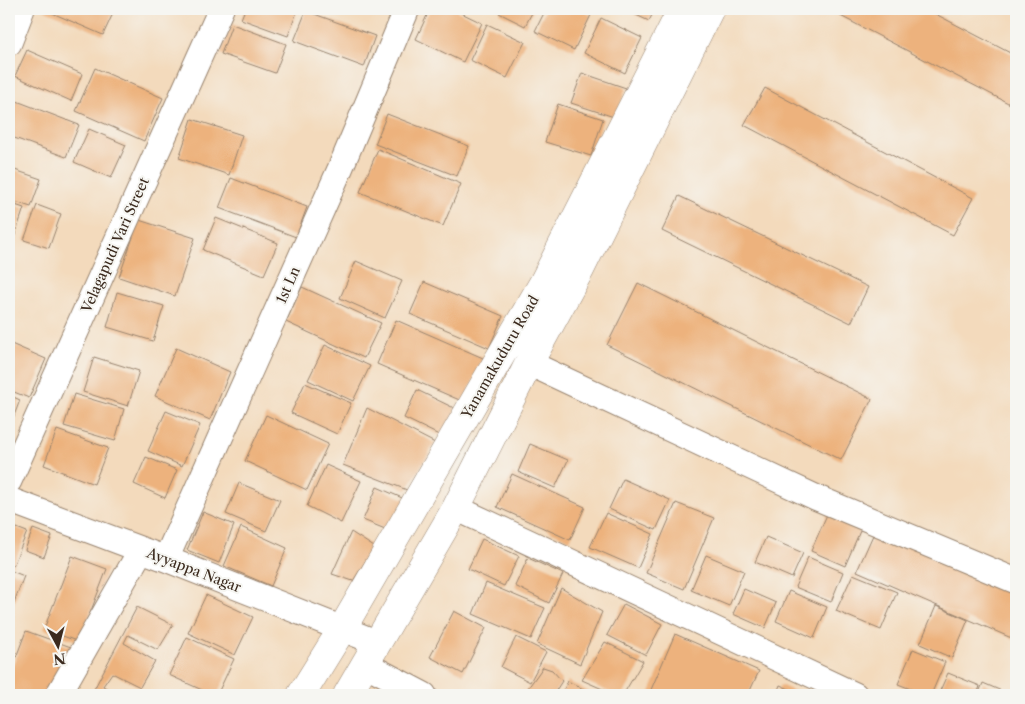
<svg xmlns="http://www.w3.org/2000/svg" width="1025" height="704" font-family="'Libre Caslon Text',serif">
<rect width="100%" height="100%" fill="#f6f6f2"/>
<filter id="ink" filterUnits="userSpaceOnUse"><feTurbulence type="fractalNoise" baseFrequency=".02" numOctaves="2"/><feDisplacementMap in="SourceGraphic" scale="10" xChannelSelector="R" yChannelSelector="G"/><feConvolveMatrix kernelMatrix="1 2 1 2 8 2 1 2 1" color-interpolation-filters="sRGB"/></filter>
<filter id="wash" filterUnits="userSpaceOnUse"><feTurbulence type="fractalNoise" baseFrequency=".0096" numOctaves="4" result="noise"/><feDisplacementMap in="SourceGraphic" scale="20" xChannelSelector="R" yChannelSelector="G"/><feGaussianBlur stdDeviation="1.12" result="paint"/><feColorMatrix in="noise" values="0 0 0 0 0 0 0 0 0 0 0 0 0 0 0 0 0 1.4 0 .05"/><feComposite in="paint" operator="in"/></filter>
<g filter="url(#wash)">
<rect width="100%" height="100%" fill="#f3dabc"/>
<g id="blocks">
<path fill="#edb27d" d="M 43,9 L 115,9 L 103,35 Z
M 245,9 L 298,9 L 288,36 L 241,19 Z
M 430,9 L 453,9 L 482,23 L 463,62 L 416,39 Z
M 501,9 L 534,9 L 525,26 L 499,13 Z
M 546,9 L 578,9 L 591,15 L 574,50 L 535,31 Z
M 623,9 L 655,9 L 649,21 Z
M 827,9 L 926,9 L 1016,56 L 1016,98 L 1012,105 Z
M 306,11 L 375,36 L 364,67 L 294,41 Z
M 601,18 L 642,38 L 625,73 L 584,53 Z
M 232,24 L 286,44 L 275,73 L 221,54 Z
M 487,24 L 525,42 L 507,78 L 470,60 Z
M 27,50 L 82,74 L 71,101 L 15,76 Z
M 95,68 L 163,98 L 144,141 L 76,111 Z
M 582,73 L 626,88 L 617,118 L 571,103 Z
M 765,88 L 973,198 L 953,235 L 744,125 Z
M 9,98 L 79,125 L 66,157 L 9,136 Z
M 558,104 L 603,119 L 591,156 L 545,142 Z
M 387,114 L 469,146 L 457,176 L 375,144 Z
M 192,119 L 242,135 L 229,175 L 179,158 Z
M 89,129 L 126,145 L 111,178 L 74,162 Z
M 378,149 L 461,184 L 443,226 L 360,192 Z
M 9,168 L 41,179 L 31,207 L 9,200 Z
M 231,178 L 307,207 L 296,237 L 219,208 Z
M 679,196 L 868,287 L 851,323 L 662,231 Z
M 9,203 L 24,208 L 12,244 L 9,243 Z
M 37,205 L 61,214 L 49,248 L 24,240 Z
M 216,218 L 278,243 L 264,275 L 203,250 Z
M 139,220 L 195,238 L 175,296 L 119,277 Z
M 356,261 L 402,281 L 385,318 L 340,298 Z
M 424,282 L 503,316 L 489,348 L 410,314 Z
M 638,283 L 872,399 L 841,460 L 607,345 Z
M 302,287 L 381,323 L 364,358 L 286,322 Z
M 117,292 L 164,306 L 153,341 L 107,327 Z
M 396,320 L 483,358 L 464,402 L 377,364 Z
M 9,343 L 46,359 L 29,398 L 9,390 Z
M 325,345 L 370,366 L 353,401 L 308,380 Z
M 176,348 L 230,372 L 210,420 L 155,396 Z
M 94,357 L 139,371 L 128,406 L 83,392 Z
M 305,383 L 351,403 L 337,434 L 291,413 Z
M 417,390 L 456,409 L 443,437 L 404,418 Z
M 74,394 L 124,409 L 115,441 L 64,426 Z
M 9,395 L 20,400 L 9,429 Z
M 367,408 L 435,443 L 407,490 L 343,465 Z
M 166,411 L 200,425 L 182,466 L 148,451 Z
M 266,415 L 328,444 L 307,490 L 245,461 Z
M 57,430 L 108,448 L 94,484 L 44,465 Z
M 530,444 L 568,460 L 555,488 L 518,472 Z
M 146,457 L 177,470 L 165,498 L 134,484 Z
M 326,465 L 361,481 L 341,523 L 307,506 Z
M 512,474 L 585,507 L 570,540 L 497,507 Z
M 623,479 L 670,500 L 656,530 L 609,509 Z
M 239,483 L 280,500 L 266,531 L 226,514 Z
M 377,487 L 409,501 L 395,533 L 363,520 Z
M 676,503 L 714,518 L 684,589 L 646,573 Z
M 829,510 L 863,524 L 845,566 L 811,551 Z
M 203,512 L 234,525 L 219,563 L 187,550 Z
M 606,513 L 653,534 L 638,568 L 590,547 Z
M 9,525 L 27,532 L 13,566 L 9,564 Z
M 877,526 L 1016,586 L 1016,640 L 857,571 Z
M 241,527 L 287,548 L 271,586 L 224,566 Z
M 33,529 L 52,536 L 44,557 L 25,550 Z
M 351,532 L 374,547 L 353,581 L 332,574 Z
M 766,537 L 803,553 L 792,578 L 755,562 Z
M 482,539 L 519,556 L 504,586 L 468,569 Z
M 706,555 L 744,571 L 729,606 L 691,590 Z
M 72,556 L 107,569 L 79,642 L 44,629 Z
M 808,557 L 843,572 L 831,602 L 795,587 Z
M 528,558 L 563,574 L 549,603 L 515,586 Z
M 9,570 L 24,576 L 13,605 L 9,604 Z
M 853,574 L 897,592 L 881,630 L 836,611 Z
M 486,583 L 545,608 L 531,639 L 473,614 Z
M 561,588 L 602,612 L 580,664 L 537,644 Z
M 744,589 L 776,603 L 765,628 L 733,614 Z
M 789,591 L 827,607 L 814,638 L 776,621 Z
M 206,595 L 253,617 L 235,655 L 188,633 Z
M 624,604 L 662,624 L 646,655 L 607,635 Z
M 936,606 L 968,620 L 952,658 L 920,644 Z
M 137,607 L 173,625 L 158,650 L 128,635 L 124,643 L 155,661 L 140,687 L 112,673 L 103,686 L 118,695 L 91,695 Z
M 454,611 L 486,628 L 463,674 L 430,657 Z
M 26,631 L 71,647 L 52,695 L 9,695 L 9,676 Z
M 675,634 L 759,671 L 748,695 L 658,695 L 650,692 Z
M 187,637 L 234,659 L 217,695 L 213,695 L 169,675 Z
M 516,637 L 546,652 L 530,682 L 501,667 Z
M 605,642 L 643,661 L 623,695 L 616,695 L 582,680 Z
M 913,649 L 945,662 L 931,695 L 926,695 L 898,684 Z
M 543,667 L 552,670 L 562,681 L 553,695 L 523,695 Z
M 948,673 L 980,686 L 977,695 L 938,695 Z
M 568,681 L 595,695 L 561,695 Z
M 983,683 L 1011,695 L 978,695 Z
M 780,685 L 803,695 L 776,695 Z"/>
</g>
</g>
<g filter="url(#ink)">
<use href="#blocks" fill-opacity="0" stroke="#97826d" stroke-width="1"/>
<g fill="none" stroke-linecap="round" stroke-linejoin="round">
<g stroke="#97826d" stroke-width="27">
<path id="minor" d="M 9,43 L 22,9
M 529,363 L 815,497 L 1016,581
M 9,481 L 221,9
M 9,500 L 166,559 L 378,643
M 456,508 L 855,695
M 166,559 L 340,169 L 407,9
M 365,664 L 424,695
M 58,695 L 141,550"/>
</g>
<g stroke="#97826d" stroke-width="29">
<path id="tertiary" d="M 301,695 L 342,629 L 543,283 L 682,9
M 347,695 L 456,508 L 529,363 L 580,270 L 710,9"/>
</g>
<use href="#minor" stroke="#fff" stroke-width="25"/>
<use href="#tertiary" stroke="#fff" stroke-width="28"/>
</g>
</g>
<g text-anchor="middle" stroke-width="4" stroke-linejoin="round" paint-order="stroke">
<g font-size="14" fill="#3b2a1e" stroke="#f6f6f2">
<text transform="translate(115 245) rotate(-66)" y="5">Velagapudi Vari Street</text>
<text transform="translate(288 285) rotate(-66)" y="5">1st Ln</text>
<text transform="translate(500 357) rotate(-60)" y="5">Yanamakuduru Road</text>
<text transform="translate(194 570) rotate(21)" y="5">Ayyappa Nagar</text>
</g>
</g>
<rect width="1025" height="704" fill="none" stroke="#f6f6f2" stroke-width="30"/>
<g transform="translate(58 646) rotate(173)" stroke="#f6f6f2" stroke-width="4" paint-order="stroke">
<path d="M0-4L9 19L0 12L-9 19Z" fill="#3b2a1e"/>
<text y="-8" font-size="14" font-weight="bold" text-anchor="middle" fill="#3b2a1e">N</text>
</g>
</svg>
